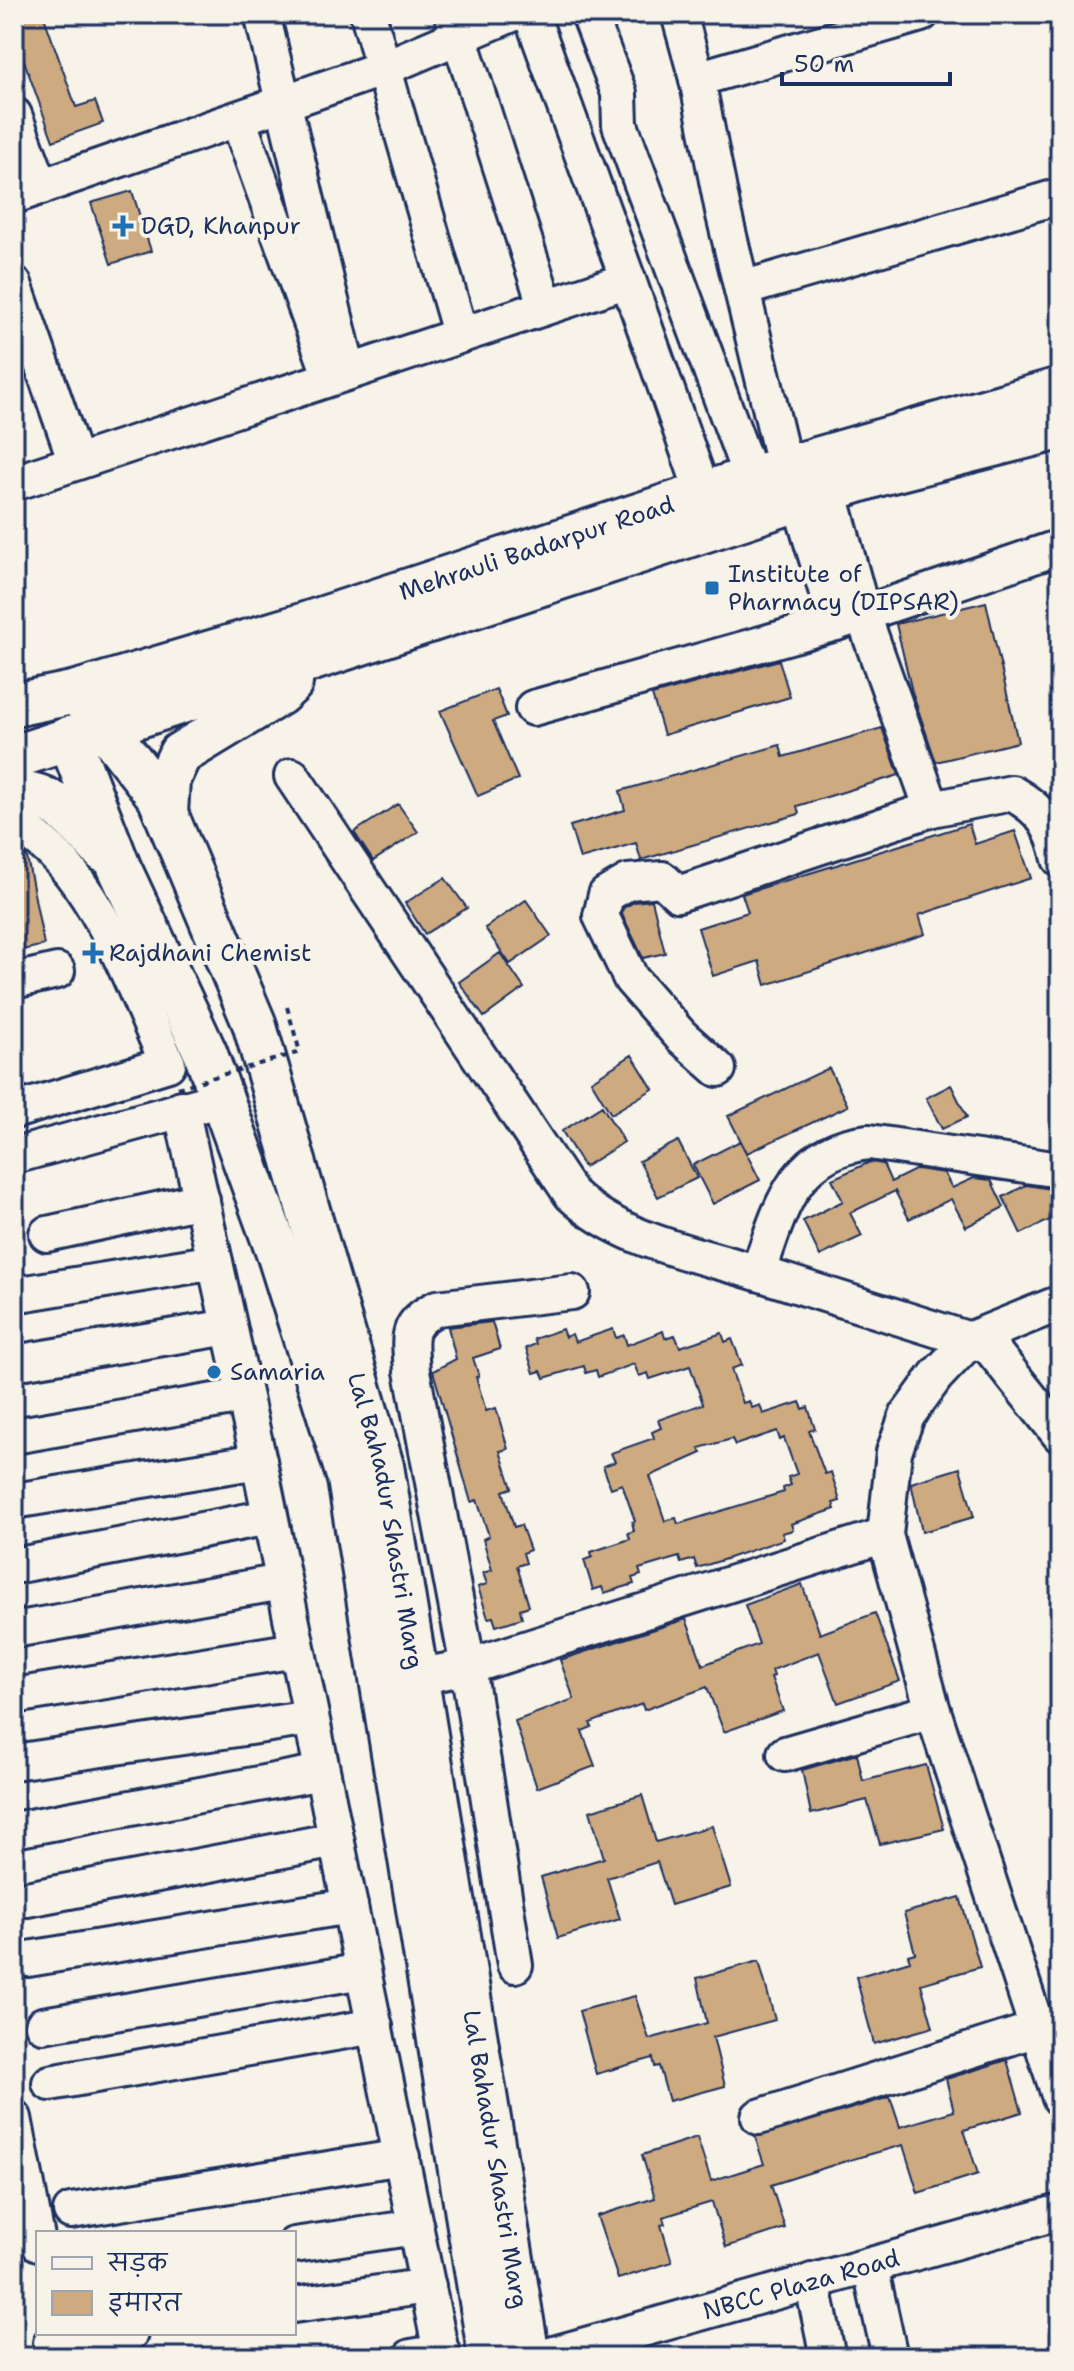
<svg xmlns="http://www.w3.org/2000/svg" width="1074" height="2371" font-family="'Shantell Sans','Playpen Sans Deva',sans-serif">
<rect width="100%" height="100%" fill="#f7f3e8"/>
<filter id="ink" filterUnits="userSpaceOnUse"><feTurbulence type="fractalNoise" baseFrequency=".0125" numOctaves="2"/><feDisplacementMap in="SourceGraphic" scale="16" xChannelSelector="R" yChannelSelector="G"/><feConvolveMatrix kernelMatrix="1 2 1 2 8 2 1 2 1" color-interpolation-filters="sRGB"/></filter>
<g filter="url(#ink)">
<path fill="#cdaa80" stroke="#1b2f5e" stroke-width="2" fill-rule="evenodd" d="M 14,14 L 43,14 L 76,107 L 95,101 L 103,123 L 53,141 L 14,33 Z
M 132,191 L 151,251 L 111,264 L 91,203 Z
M 986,602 L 1018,742 L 936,762 L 912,692 L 896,624 Z
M 779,660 L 790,697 L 664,735 L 652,695 Z
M 496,689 L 507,716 L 493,721 L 518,779 L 478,796 L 440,711 Z
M 882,728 L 899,775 L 797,806 L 799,814 L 641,860 L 636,843 L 580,859 L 570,826 L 625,810 L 620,791 L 780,745 L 783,757 Z
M 398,804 L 418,832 L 373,861 L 354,832 Z
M 969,824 L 975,844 L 1015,831 L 1031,878 L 919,915 L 925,934 L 766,985 L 759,961 L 713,976 L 698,928 L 748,912 L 742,894 Z
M 14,850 L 27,857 L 44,945 L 14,952 Z
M 445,878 L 467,908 L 425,934 L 405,903 Z
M 526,900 L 551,936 L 510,964 L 485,928 Z
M 652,900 L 665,953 L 643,958 L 622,914 L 623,908 L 634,902 Z
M 500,953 L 524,988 L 484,1017 L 459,982 Z
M 632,1055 L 653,1089 L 611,1114 L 591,1081 Z
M 829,1068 L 848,1106 L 747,1153 L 728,1116 Z
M 951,1085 L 967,1117 L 942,1129 L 926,1098 Z
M 602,1106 L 624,1142 L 584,1167 L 562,1131 Z
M 678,1141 L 697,1178 L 658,1197 L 639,1161 Z
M 740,1141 L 760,1180 L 713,1204 L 693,1165 Z
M 870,1162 L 883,1164 L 891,1182 L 917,1169 L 944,1173 L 952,1188 L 974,1178 L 991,1180 L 1004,1207 L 966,1227 L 951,1199 L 909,1219 L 895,1191 L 850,1213 L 862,1236 L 820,1256 L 803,1221 L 843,1201 L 832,1179 Z
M 1026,1185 L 1052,1189 L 1060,1205 L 1060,1215 L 1021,1234 L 1003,1197 Z
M 492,1322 L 500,1349 L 473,1358 L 479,1376 L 476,1377 L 486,1411 L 496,1408 L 505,1439 L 508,1449 L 500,1451 L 512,1488 L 503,1491 L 514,1527 L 521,1525 L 530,1550 L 523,1553 L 526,1563 L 517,1566 L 529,1606 L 520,1609 L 522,1618 L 496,1626 L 493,1617 L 488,1618 L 478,1587 L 487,1584 L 483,1573 L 492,1570 L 483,1539 L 489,1536 L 477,1500 L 471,1502 L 433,1371 L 456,1359 L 448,1327 Z
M 562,1329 L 565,1337 L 572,1334 L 575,1342 L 613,1329 L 616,1338 L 624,1335 L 627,1345 L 663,1331 L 665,1338 L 675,1335 L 680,1347 L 722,1333 L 725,1342 L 732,1339 L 742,1365 L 731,1369 L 743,1403 L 749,1401 L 752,1408 L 760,1405 L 763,1414 L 800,1402 L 803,1409 L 808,1407 L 815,1429 L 809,1431 L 825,1474 L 831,1472 L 840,1501 L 833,1503 L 835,1509 L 791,1524 L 793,1530 L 782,1533 L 784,1539 L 729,1558 L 697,1568 L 694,1559 L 681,1563 L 679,1557 L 639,1569 L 641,1575 L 632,1578 L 634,1584 L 604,1593 L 602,1587 L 593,1590 L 584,1560 L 592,1557 L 591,1552 L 630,1539 L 628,1533 L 634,1531 L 632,1522 L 635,1521 L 622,1484 L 611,1488 L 603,1466 L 615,1462 L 611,1453 L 654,1438 L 652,1432 L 661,1428 L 658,1420 L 703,1404 L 690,1366 L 650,1379 L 648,1373 L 639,1376 L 634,1364 L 598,1377 L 596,1370 L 586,1373 L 584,1366 L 544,1378 L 541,1371 L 534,1373 L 526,1348 L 536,1344 L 534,1339 ZM 777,1431 L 780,1440 L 784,1438 L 797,1474 L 788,1477 L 791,1485 L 783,1488 L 784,1492 L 678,1524 L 676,1518 L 665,1521 L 650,1476 L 702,1453 L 699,1448 L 732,1439 L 735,1445 Z
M 960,1468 L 974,1517 L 922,1532 L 911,1483 Z
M 802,1584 L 820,1634 L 875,1613 L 900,1681 L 838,1703 L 819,1652 L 772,1670 L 774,1676 L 771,1677 L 783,1711 L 724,1732 L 707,1687 L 644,1710 L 642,1704 L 590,1723 L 592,1727 L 582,1731 L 595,1766 L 537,1788 L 515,1721 L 574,1699 L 560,1660 L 686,1619 L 703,1665 L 759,1644 L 745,1605 Z
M 857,1754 L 863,1781 L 926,1765 L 944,1829 L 880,1844 L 867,1800 L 811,1814 L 802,1770 Z
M 642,1795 L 656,1842 L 712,1826 L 731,1887 L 671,1905 L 657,1862 L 607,1878 L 620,1919 L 558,1938 L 541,1877 L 604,1858 L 590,1811 Z
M 960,1897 L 980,1967 L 921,1984 L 933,2027 L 874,2044 L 856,1977 L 910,1961 L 908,1955 L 915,1953 L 904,1913 Z
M 759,1961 L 775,2020 L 713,2037 L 725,2086 L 669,2101 L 659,2066 L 655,2067 L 653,2058 L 596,2074 L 579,2011 L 635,1996 L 649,2039 L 707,2023 L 697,1978 Z
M 1007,2060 L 1022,2112 L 964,2130 L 978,2174 L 918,2193 L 903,2145 L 846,2161 L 771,2185 L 785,2228 L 726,2247 L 712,2202 L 663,2217 L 665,2224 L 661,2225 L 672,2262 L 618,2279 L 597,2216 L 655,2198 L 642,2155 L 697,2137 L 711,2181 L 764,2164 L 755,2137 L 890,2097 L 900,2127 L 954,2111 L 946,2079 Z"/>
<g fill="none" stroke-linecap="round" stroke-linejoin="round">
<g stroke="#1b2f5e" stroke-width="40">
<g id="minor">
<path d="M 262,14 L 348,371"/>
<path d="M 368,14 L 460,333"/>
<path d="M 452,14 L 545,305"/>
<path d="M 531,14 L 628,280"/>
<path d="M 589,14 L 619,93 L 620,125 L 751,478"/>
<path d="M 679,14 L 697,79 L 723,211 L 785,469"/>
<path d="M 697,79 L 921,14"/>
<path d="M 14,115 L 41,187"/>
<path d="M 238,119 L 329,372"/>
<path d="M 14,196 L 384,68 L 512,14"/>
<path d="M 14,284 L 76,462"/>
<path d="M 742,289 L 1060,196"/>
<path d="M 14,483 L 628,280 L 703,493"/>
<path d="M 829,490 L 863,615 L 932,809"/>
<path d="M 799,499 L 836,623"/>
<path d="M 533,708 L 836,623 L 1060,547"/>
<path d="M 292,776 L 571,1194 C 620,1241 694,1253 758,1273 C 780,1211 792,1150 869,1142 L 1060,1170"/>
<path d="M 14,831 L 23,829 C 95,871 134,991 168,1064 L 14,1111"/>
<path d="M 14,981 L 57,971"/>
<path d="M 718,1069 L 681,1036 L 631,979 L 601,916 L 606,895 L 628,882 L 662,879 L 678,894 L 932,809 L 1012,793 C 1042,810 1053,826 1060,859"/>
<path d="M 181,1108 L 259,1461 L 442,2357"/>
<path d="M 14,1156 L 203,1104"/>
<path d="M 47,1234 L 202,1200"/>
<path d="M 758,1273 L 989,1346 L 1060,1435"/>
<path d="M 14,1295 L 215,1262"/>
<path d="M 1060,1303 L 971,1339 L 936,1376 L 907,1416 L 894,1452 L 885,1535 L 933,1711 L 1060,2098"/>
<path d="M 14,1363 L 229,1327"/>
<path d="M 14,1436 L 243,1396"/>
<path d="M 14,1501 L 259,1461"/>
<path d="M 14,1566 L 269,1517"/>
<path d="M 14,1630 L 282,1582"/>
<path d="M 416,1677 L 468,1667 L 885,1535"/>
<path d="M 14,1696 L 296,1650"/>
<path d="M 785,1754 L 933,1711"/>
<path d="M 14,1762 L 311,1718"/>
<path d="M 14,1830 L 322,1772"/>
<path d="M 27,1899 L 336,1840"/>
<path d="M 28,1959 L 350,1906"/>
<path d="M 515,1965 L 468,1667 L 412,1371 C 410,1338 404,1324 437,1308 L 572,1292"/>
<path d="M 43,2025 L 363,1971"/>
<path d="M 50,2083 L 375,2026"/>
<path d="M 759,2117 L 1037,2029"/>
<path d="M 14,2118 L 38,2243"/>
<path d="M 71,2211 L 402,2157"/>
<path d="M 294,2245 L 416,2227"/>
<path d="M 870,2266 L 890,2357"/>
<path d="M 812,2281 L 828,2357"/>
<path d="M 294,2305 L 428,2286"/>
<path d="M 51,2343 L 130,2333"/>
<path d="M 411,2357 L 442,2352"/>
<path id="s1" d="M 543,2357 L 1060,2212"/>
</g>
</g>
<g stroke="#1b2f5e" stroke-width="48">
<g id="major">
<path id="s2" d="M 77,692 L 159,797 L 254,1023 L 382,1466 L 528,2357"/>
<path id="s3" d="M 14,705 L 77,692 L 299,626 L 751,478 L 1060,389"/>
<path d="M 69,738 L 119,867 L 205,1052 L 279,1256 L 349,1479 L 490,2357"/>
<path d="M 14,757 L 813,495 L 880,474 L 1060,428"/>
<path d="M 14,792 C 55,792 78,824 104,851"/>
<path d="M 166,813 L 168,780 L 180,754 L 279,694 L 291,683"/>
</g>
</g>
<path stroke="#1b2f5e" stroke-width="4" stroke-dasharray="6 6" stroke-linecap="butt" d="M 287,1007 L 300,1052"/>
<use href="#minor" stroke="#f7f3e8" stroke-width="34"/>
<use href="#major" stroke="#f7f3e8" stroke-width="42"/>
<path stroke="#1b2f5e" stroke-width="4" stroke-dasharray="6 6" stroke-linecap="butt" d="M 177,1088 L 300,1052"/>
</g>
</g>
<g fill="#1f6fb2" stroke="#f7f3e8" stroke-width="3">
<path d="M119 214h8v8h8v8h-8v8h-8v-8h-8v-8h8z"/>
<rect x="704" y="580" width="16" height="16" rx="4"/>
<path d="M89 941h8v8h8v8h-8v8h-8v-8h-8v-8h8z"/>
<circle cx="214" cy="1372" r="8"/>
</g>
<g text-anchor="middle" stroke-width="8" stroke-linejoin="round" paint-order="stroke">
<g font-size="24" fill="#1b2f5e" stroke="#f7f3e8" text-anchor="start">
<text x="141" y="234">DGD, Khanpur</text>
<text x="728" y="582">Institute of<tspan x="728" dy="28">Pharmacy (DIPSAR)</tspan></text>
<text x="109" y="961">Rajdhani Chemist</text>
<text x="230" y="1380">Samaria</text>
</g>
<g font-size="24" fill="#1b2f5e" stroke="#f7f3e8">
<text dy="8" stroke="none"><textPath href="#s3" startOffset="546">Mehrauli Badarpur Road</textPath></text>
<text dy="8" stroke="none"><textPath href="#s2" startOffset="894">Lal Bahadur Shastri Marg</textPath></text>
<text dy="8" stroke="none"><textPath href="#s2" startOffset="1542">Lal Bahadur Shastri Marg</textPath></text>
<text dy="8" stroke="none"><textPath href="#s1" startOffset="268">NBCC Plaza Road</textPath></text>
</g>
</g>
<rect width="1074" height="2371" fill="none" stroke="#f7f3e8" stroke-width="48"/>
<rect x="24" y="24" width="1026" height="2323" fill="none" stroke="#1b2f5e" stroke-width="3" filter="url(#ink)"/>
<rect x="36" y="2231" width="260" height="104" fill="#f7f3e8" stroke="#9fa5b1" stroke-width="2"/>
<rect x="52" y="2257" width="40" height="12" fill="#f7f3e8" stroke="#9fa5b1" stroke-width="2"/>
<text x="108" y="2271" font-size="24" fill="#1b2f5e">सड़क</text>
<rect x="52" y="2291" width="40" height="24" fill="#cdaa80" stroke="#9fa5b1" stroke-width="2"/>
<text x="108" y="2311" font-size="24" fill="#1b2f5e">इमारत</text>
<path d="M782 72v12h168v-12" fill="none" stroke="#1b2f5e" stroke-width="4"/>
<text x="794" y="72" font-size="24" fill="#1b2f5e" stroke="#f7f3e8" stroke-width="6" paint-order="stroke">50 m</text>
</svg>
